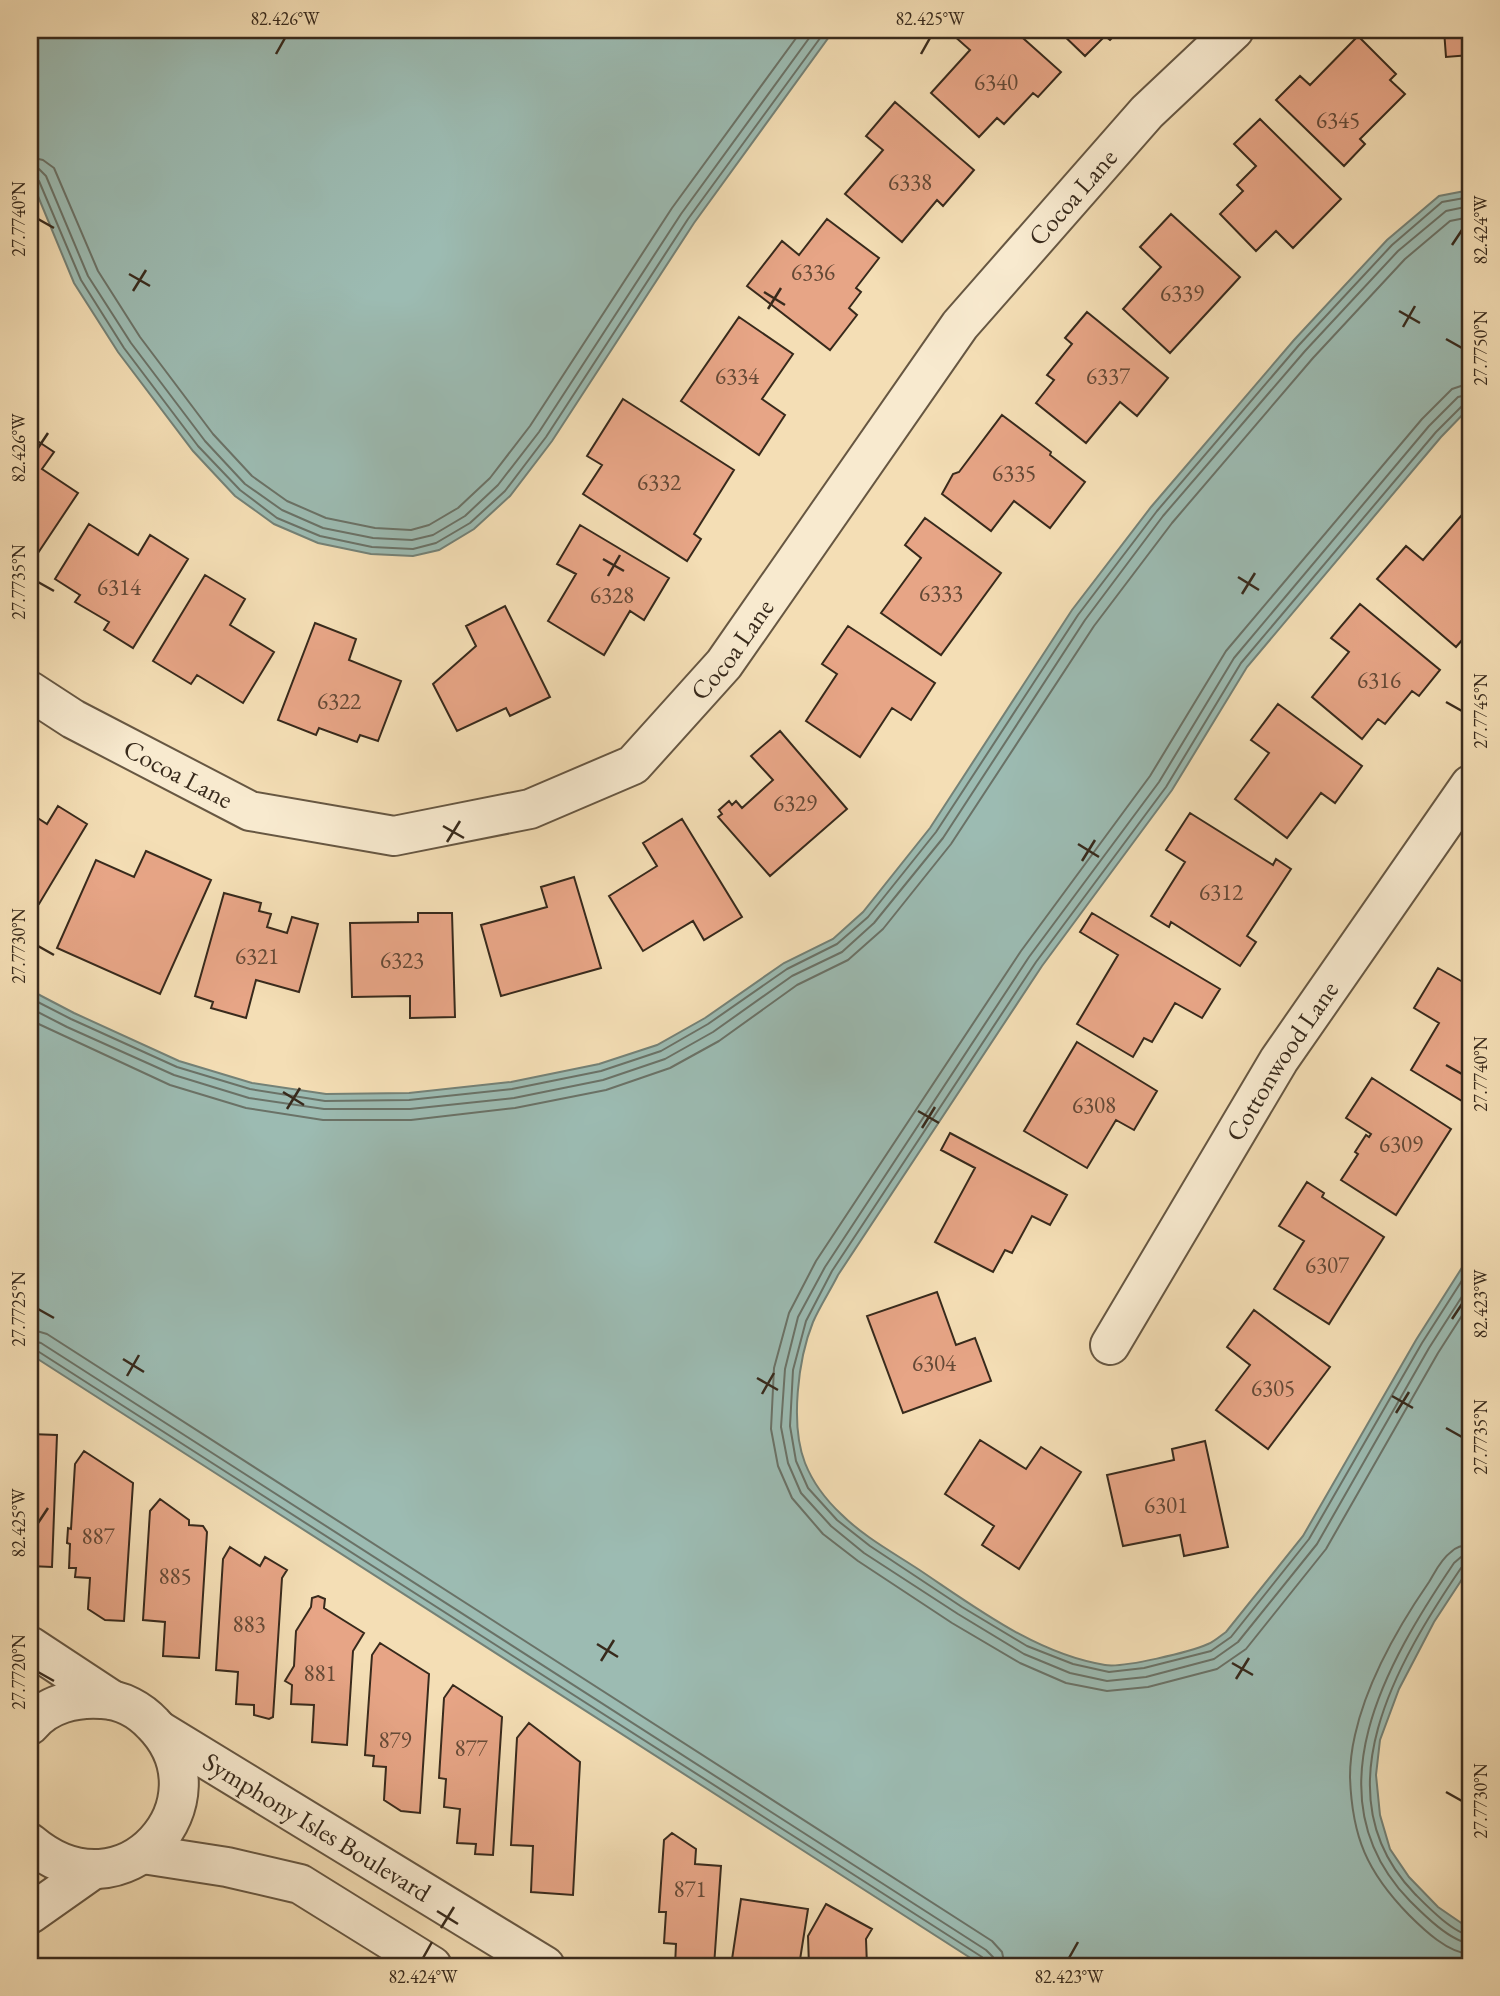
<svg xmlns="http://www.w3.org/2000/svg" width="1500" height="1996" font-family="'EB Garamond',serif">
<rect width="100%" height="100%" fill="#f4deb5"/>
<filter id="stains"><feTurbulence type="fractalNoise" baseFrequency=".00286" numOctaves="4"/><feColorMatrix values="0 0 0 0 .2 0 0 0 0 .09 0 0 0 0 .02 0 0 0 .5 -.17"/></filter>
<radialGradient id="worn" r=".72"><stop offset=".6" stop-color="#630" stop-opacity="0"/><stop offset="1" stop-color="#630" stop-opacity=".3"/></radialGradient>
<path fill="#9cbbb2" stroke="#748176" stroke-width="2" d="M 30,30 L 834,30 L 694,223 L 552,441 L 510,496 L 474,529 L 439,550 L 413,556 L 371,554 L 318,543 L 274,524 L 235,496 L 193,451 L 118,352 L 74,283 L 30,177 Z
M 1470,190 L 1470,407 L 1441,437 L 1247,667 L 1172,790 L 1042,966 L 838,1275 C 830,1291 820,1306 813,1322 C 798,1359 790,1425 805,1463 C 813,1483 825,1499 841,1514 C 863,1536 892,1552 918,1569 C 975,1607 1036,1654 1105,1665 C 1124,1668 1190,1652 1208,1644 C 1215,1641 1220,1636 1226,1632 L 1303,1536 L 1416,1340 L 1470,1255 L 1470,1567 L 1434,1622 L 1399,1689 L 1380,1740 L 1376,1775 L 1380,1815 L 1390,1849 L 1409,1877 L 1438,1907 L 1470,1929 L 1470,1966 L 983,1966 L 30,1354 L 30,990 L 74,1013 L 179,1061 L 252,1083 L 326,1094 L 409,1093 L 511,1082 L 599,1064 L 657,1045 L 705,1018 L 784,963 L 833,939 L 863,912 L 930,828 L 1072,610 L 1151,507 L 1294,340 L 1387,240 L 1439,196 Z"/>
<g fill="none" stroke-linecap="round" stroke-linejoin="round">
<path stroke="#6a7267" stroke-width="2" d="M 30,157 L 43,160 L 54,168 L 98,271 L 140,337 L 213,434 L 252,476 L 287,501 L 326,518 L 375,528 L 411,530 L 429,525 L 458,508 L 490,478 L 530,426 L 672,208 L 802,30
M 30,168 L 39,169 L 46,176 L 88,276 L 131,343 L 205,441 L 245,484 L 282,510 L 323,528 L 373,538 L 412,540 L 433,535 L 465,516 L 498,485 L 539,432 L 681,214 L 815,30
M 30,177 L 35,177 L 39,181 L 81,280 L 124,348 L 198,446 L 240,490 L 277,518 L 320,536 L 372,547 L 413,549 L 436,543 L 470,523 L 505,491 L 546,437 L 688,219 L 826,30
M 1470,383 L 1452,389 L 1422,419 L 1226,651 L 1150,776 L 1021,951 L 816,1261 L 789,1313 L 774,1368 L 771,1429 L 778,1466 L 792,1498 L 823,1534 L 858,1561 L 952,1623 L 1020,1663 L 1066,1683 L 1107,1691 L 1148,1687 L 1217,1669 L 1246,1649 L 1326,1549 L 1438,1353 L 1470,1303
M 1470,394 L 1458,397 L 1429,426 L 1234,658 L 1159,782 L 1029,957 L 825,1267 L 798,1317 L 785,1369 L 781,1427 L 788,1463 L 801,1493 L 831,1526 L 864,1553 L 958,1614 L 1024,1654 L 1070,1673 L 1107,1681 L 1146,1677 L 1214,1659 L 1238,1642 L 1317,1544 L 1429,1348 L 1470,1284
M 1470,403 L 1463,405 L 1436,432 L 1241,663 L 1166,787 L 1036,962 L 832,1271 L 806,1321 L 793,1370 L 790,1426 L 796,1461 L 808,1488 L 837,1520 L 870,1546 L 962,1607 L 1027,1646 L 1073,1664 L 1109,1672 L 1144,1668 L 1211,1651 L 1231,1637 L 1309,1539 L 1422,1343 L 1470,1268
M 30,998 L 71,1019 L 177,1067 L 250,1089 L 325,1101 L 409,1100 L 512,1089 L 601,1071 L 661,1051 L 708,1024 L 787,969 L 837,944 L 868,917 L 936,832 L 1078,615 L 1157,511 L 1299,345 L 1392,245 L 1442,202 L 1470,197
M 30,1008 L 67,1027 L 174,1075 L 249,1098 L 324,1109 L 410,1109 L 514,1098 L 603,1080 L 665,1059 L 713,1032 L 792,976 L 842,952 L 874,923 L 943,838 L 1085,620 L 1163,516 L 1305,351 L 1398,251 L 1446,211 L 1470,206
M 30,1020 L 170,1085 L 246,1108 L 323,1120 L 411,1120 L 515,1108 L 606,1090 L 670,1068 L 719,1041 L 797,985 L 848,960 L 883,929 L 951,844 L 1094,626 L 1172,523 L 1313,358 L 1405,259 L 1450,221 L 1470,217
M 30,1329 L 47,1334 L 992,1941 L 1002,1952 L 1005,1966
M 30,1340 L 41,1343 L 986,1950 L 993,1957 L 994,1966
M 30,1349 L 36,1350 L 982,1957 L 986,1966
M 1470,1545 C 1463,1545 1456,1547 1451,1552 C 1441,1559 1435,1572 1429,1582 C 1398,1627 1367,1681 1355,1735 C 1352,1748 1350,1764 1350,1777 C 1352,1837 1367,1872 1409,1915 C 1424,1930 1448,1953 1470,1954
M 1470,1556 L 1461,1557 L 1454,1563 C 1387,1662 1308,1796 1410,1901 C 1424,1915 1451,1942 1470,1943
M 1470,1565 L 1461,1568 C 1398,1661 1318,1794 1415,1894 C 1427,1906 1453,1933 1470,1935"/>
</g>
<path fill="#e7a586" stroke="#382a1c" stroke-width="2" d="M 958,30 L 1014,30 L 1061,72 L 1038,97 L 1033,93 L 1004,124 L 997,118 L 979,137 L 931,93 L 970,50 L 953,35 Z
M 1058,30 L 1120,30 L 1110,40 L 1105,36 L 1085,56 Z
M 1444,30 L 1470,30 L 1470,55 L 1446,57 Z
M 1358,36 L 1396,74 L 1390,80 L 1405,94 L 1360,139 L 1365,144 L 1344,166 L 1276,100 L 1300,76 L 1310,85 Z
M 895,102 L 974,170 L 943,206 L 937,200 L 902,242 L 845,194 L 883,150 L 866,136 Z
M 1260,119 L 1341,199 L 1293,248 L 1276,231 L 1256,251 L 1220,214 L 1243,191 L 1237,185 L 1256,166 L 1234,144 Z
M 1171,214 L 1240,277 L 1170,353 L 1123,309 L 1161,267 L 1140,247 Z
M 827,219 L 879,258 L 856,288 L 861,292 L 849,308 L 857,315 L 830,350 L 747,286 L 782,241 L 799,255 Z
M 1087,312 L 1168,378 L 1137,416 L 1120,402 L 1086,443 L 1036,403 L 1054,380 L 1047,375 L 1072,344 L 1065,338 Z
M 739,317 L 793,354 L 762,399 L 785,415 L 759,455 L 681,401 Z
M 623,399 L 734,470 L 694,534 L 701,539 L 687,561 L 583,494 L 602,465 L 587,456 Z
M 1002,415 L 1051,452 L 1050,455 L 1085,482 L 1050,528 L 1014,501 L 991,531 L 942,494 L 953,474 L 959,472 Z
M 30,436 L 54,452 L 42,469 L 78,493 L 30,565 Z
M 1461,516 L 1470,524 L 1470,631 L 1456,647 L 1377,579 L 1406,546 L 1423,560 Z
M 925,518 L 1001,573 L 941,655 L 881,613 L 921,558 L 905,545 Z
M 89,524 L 138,555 L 150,535 L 188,559 L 133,648 L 104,630 L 109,622 L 75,602 L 80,595 L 55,579 Z
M 580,525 L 669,578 L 644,620 L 630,611 L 604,655 L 548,621 L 576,574 L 557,564 Z
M 205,575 L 245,599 L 230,625 L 274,652 L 243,703 L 197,675 L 191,684 L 153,661 Z
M 1360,604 L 1440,670 L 1419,696 L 1412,691 L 1385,724 L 1378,719 L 1362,739 L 1312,697 L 1349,652 L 1331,638 Z
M 505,606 L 550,697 L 510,716 L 506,708 L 457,731 L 433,684 L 476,646 L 466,626 Z
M 315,623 L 356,639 L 349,660 L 401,681 L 378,741 L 360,735 L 357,742 L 319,728 L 316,735 L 278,720 Z
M 848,626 L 935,683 L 911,720 L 892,708 L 860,757 L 806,721 L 837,674 L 822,664 Z
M 1278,704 L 1362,766 L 1335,803 L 1321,793 L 1287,838 L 1235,799 L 1269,753 L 1251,740 Z
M 780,731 L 847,809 L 770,876 L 718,817 L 722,814 L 719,810 L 729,801 L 732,805 L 736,801 L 742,808 L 773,780 L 751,756 Z
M 58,806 L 87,824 L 39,904 L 30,899 L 30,813 L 47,824 Z
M 1190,813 L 1273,865 L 1276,859 L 1291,869 L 1247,936 L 1256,942 L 1240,966 L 1171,922 L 1169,927 L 1151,916 L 1185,862 L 1166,850 Z
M 682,819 L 742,917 L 704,940 L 693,921 L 643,951 L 609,896 L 657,866 L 643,843 Z
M 146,851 L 211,880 L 160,994 L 57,948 L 96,860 L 134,877 Z
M 574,877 L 601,968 L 501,996 L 481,925 L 547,907 L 541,887 Z
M 224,893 L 261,903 L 259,911 L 271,914 L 267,927 L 287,933 L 292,917 L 318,924 L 299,992 L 256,980 L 246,1018 L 211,1008 L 213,1002 L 195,996 Z
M 418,913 L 452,913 L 455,1017 L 410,1018 L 410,996 L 352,997 L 350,923 L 418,922 Z
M 1092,913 L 1220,989 L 1202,1018 L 1175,1003 L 1152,1042 L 1144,1038 L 1133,1057 L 1077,1024 L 1118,955 L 1080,932 Z
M 1438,968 L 1470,986 L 1470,1098 L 1467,1104 L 1411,1070 L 1439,1023 L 1414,1008 Z
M 1077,1042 L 1157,1091 L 1134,1130 L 1116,1120 L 1087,1168 L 1024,1131 Z
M 1372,1078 L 1451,1129 L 1396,1215 L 1341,1180 L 1358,1154 L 1355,1152 L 1366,1135 L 1369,1137 L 1371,1134 L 1346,1118 Z
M 950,1133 L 1067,1195 L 1050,1225 L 1032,1216 L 1012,1253 L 1005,1250 L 993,1272 L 935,1242 L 975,1168 L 941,1150 Z
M 1307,1182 L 1324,1193 L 1322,1197 L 1384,1237 L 1329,1324 L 1274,1289 L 1304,1241 L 1279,1226 Z
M 937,1292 L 956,1345 L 975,1338 L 991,1381 L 903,1413 L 867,1316 Z
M 1254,1310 L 1330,1367 L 1268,1449 L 1216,1410 L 1250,1365 L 1227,1347 Z
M 30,1434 L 57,1435 L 52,1567 L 30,1566 Z
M 980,1440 L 1026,1469 L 1041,1447 L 1081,1472 L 1019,1569 L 982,1545 L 994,1526 L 945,1494 Z
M 1205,1441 L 1228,1547 L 1184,1556 L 1180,1535 L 1123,1546 L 1107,1475 L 1174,1460 L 1172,1449 Z
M 84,1451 L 133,1483 L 124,1621 L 105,1620 L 88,1609 L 90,1578 L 75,1577 L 76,1568 L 69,1568 L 70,1544 L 67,1543 L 68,1528 L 71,1529 L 75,1464 Z
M 160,1499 L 189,1520 L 189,1525 L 203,1526 L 207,1532 L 199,1658 L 163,1656 L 165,1622 L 143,1620 L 150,1511 Z
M 230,1547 L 260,1566 L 265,1557 L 287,1570 L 282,1578 L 273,1717 L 269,1719 L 254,1715 L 254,1705 L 236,1704 L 238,1672 L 216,1670 L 223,1559 Z
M 318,1596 L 325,1599 L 324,1608 L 364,1633 L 353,1651 L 347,1745 L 312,1742 L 314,1705 L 291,1704 L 292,1685 L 285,1681 L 294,1666 L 296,1631 L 311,1607 L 312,1598 Z
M 380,1643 L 429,1674 L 420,1813 L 401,1811 L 384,1800 L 386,1767 L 373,1766 L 374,1756 L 365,1755 L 372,1655 Z
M 453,1685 L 502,1717 L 493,1855 L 475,1854 L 476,1844 L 457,1843 L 460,1809 L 444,1807 L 446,1779 L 439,1778 L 444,1698 Z
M 529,1723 L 580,1762 L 573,1895 L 531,1892 L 533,1846 L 511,1845 L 517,1738 Z
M 672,1833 L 696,1849 L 695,1864 L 721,1866 L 714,1966 L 675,1966 L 676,1944 L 664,1943 L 666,1912 L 659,1912 L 664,1840 Z
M 741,1899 L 808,1909 L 799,1966 L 731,1966 Z
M 826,1904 L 872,1929 L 866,1939 L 867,1966 L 809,1966 L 808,1936 Z"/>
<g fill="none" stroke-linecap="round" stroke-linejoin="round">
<g stroke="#675742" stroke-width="42">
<g id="minor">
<path id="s1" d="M 30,691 L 73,719 L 250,811 L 394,836 L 530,809 L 633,765 L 724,664 L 960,325 L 1147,112 L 1234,30"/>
<path id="s2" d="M 1110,1345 L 1279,1060 L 1470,785"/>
<path d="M 30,1646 L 112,1700"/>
<path d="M 30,1725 C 47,1704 76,1697 102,1699 C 122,1700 140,1710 153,1724 C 228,1800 125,1923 30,1843"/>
<path id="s3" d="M 160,1731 L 545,1966"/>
<path d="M 143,1854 L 227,1867 L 300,1884 L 432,1966"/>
<path d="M 30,1914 L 91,1871"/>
</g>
</g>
<use href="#minor" stroke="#f8eacf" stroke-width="38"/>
</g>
<path fill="none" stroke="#382a1c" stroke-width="2.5" d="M 276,54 L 285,38M 921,54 L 930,38M 38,219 L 54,228M 1452,245 L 1462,230M 129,274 L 150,286M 133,291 L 146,270M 764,292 L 785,305M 768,309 L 781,288M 1399,311 L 1420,323M 1403,327 L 1415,306M 1446,339 L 1462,348M 38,448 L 48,433M 603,559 L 624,571M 608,576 L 620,555M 1238,577 L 1259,590M 38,582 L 54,591M 1242,594 L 1255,573M 1446,702 L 1462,711M 443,826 L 464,838M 447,842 L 460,821M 1078,844 L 1099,857M 1082,861 L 1095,840M 38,946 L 54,955M 1446,1065 L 1462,1074M 283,1092 L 304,1105M 287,1109 L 300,1088M 918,1111 L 939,1123M 922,1128 L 935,1107M 38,1309 L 54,1318M 1452,1319 L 1462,1304M 123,1359 L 144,1372M 127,1376 L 139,1355M 757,1378 L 778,1390M 762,1394 L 774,1373M 1392,1396 L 1413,1408M 1396,1413 L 1409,1392M 1446,1428 L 1462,1437M 38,1523 L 48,1508M 597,1644 L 618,1657M 601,1661 L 614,1640M 1232,1663 L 1253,1675M 38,1672 L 54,1681M 1236,1679 L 1249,1658M 1446,1792 L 1462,1801M 437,1911 L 458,1924M 441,1928 L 454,1907M 423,1958 L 432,1942M 1069,1958 L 1078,1942"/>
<g text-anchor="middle" stroke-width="7" stroke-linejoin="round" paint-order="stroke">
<g font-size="23" fill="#644936">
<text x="996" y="90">6340</text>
<text x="1338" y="128">6345</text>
<text x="910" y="190">6338</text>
<text x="813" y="280">6336</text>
<text x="1182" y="301">6339</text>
<text x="737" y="384">6334</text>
<text x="1108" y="384">6337</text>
<text x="1014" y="481">6335</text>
<text x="659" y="490">6332</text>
<text x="119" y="595">6314</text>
<text x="941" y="601">6333</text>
<text x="612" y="603">6328</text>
<text x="1379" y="688">6316</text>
<text x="339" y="709">6322</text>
<text x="795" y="811">6329</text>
<text x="1221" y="900">6312</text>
<text x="257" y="964">6321</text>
<text x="402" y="968">6323</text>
<text x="1094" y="1113">6308</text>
<text x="1401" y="1152">6309</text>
<text x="1327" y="1273">6307</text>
<text x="934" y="1371">6304</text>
<text x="1273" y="1396">6305</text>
<text x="1166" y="1513">6301</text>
<text x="98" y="1544">887</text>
<text x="175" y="1584">885</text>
<text x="249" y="1632">883</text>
<text x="320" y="1681">881</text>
<text x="395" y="1748">879</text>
<text x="471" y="1756">877</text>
<text x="690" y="1897">871</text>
</g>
<g font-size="26" fill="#382a1c" stroke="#f8eacf">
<text dy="9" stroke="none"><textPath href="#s1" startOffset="1367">Cocoa Lane</textPath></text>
<text dy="9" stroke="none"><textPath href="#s1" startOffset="800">Cocoa Lane</textPath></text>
<text dy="9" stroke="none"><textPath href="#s1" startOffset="170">Cocoa Lane</textPath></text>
<text dy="9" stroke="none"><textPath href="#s2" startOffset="332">Cottonwood Lane</textPath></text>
<text dy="9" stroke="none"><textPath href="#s3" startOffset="184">Symphony Isles Boulevard</textPath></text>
</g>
</g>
<rect width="1500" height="1996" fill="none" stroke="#f4deb5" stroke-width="77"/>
<rect x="38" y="38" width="1424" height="1920" fill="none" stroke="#382a1c" stroke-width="2.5"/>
<g font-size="18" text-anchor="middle" fill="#382a1c">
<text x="285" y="25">82.426°W</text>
<text x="930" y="25">82.425°W</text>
<text transform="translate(19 219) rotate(-90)" y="6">27.7740°N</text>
<text transform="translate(1481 230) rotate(-90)" y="6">82.424°W</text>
<text transform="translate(1481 348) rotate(-90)" y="6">27.7750°N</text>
<text transform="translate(19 448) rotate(-90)" y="6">82.426°W</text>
<text transform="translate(19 582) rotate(-90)" y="6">27.7735°N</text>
<text transform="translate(1481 711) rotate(-90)" y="6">27.7745°N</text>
<text transform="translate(19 946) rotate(-90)" y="6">27.7730°N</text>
<text transform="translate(1481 1074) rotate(-90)" y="6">27.7740°N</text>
<text transform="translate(1481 1304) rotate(-90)" y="6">82.423°W</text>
<text transform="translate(19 1309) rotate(-90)" y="6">27.7725°N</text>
<text transform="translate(1481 1437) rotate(-90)" y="6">27.7735°N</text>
<text transform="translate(19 1523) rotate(-90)" y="6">82.425°W</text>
<text transform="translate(19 1672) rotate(-90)" y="6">27.7720°N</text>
<text transform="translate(1481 1801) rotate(-90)" y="6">27.7730°N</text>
<text x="423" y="1983">82.424°W</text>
<text x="1069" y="1983">82.423°W</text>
</g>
<rect width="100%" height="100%" filter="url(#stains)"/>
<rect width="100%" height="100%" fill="url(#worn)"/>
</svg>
